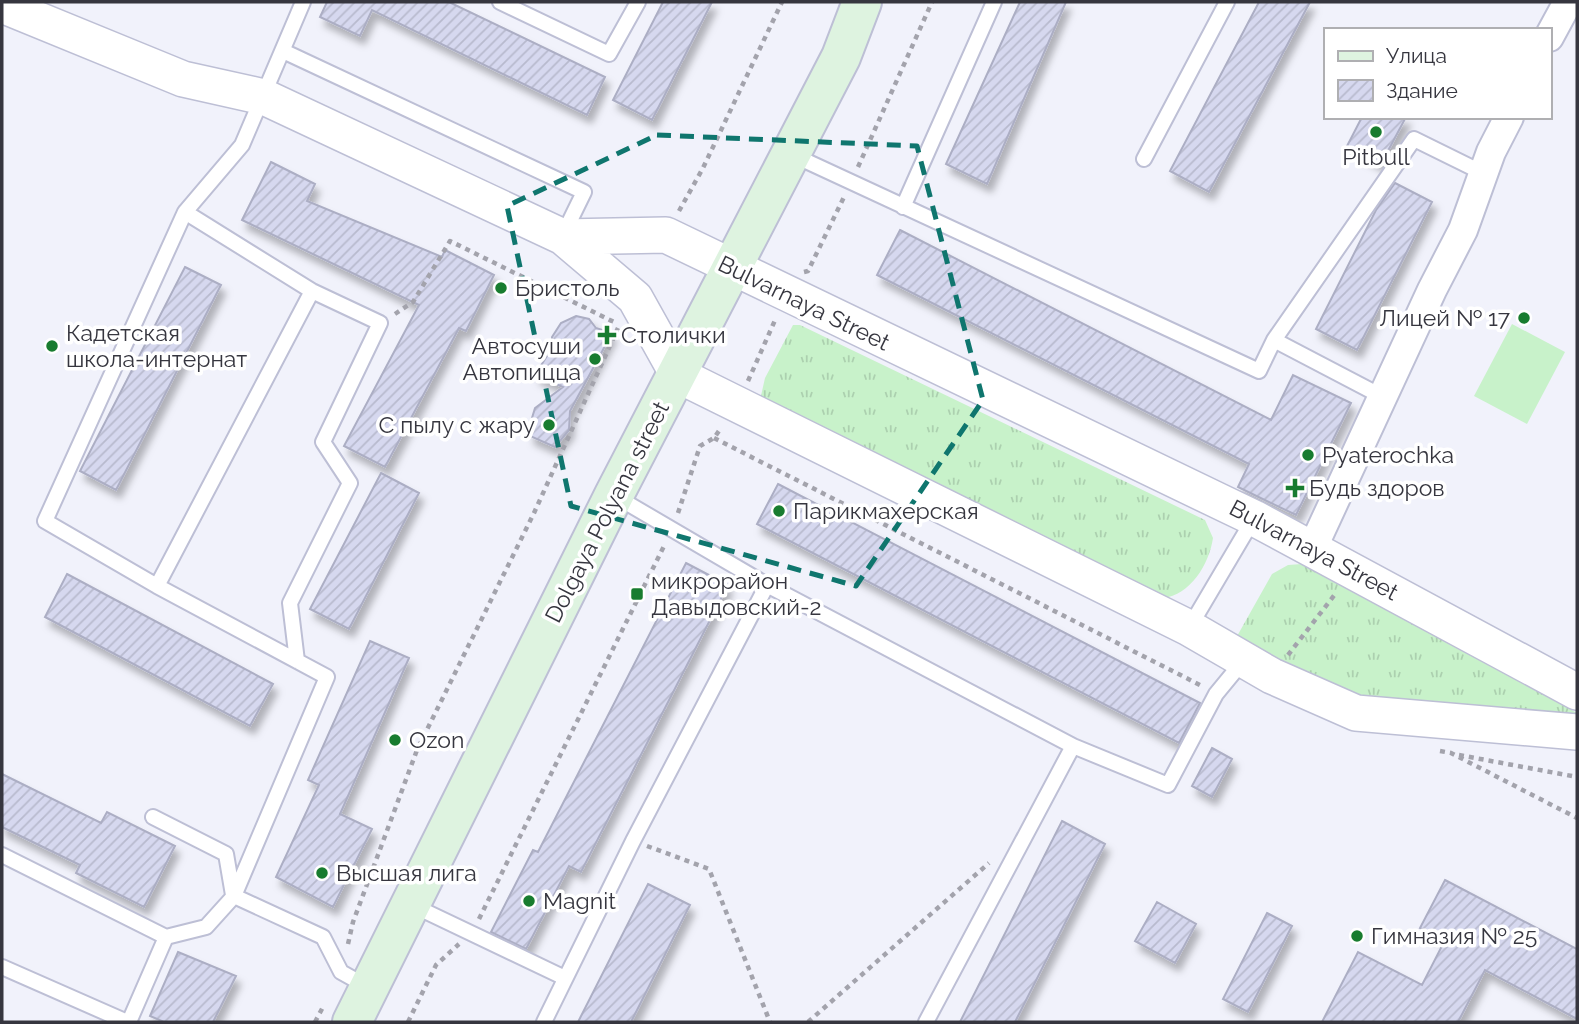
<svg xmlns="http://www.w3.org/2000/svg" width="1579" height="1024" font-family="Raleway,sans-serif">
<defs>
<pattern id="grass-tufts" width="24" height="20" patternUnits="userSpaceOnUse" patternTransform="scale(1.75)"><rect width="24" height="20" fill="#c8f2ca"/><path d="M3 7l-1-3M5 7V3M7 7l1-3M15 17l-1-3M17 17v-4M19 17l1-3" fill="none" stroke="#acd0af"/></pattern>
<pattern id="building-hatch" width="6" height="6" patternUnits="userSpaceOnUse" patternTransform="scale(1.75)"><rect width="6" height="6" fill="#d6d8ef"/><path d="M-1 1l2-2M0 6l6-6M5 7l2-2" fill="none" stroke="#b8bace"/></pattern>
<filter id="shadow"><feDropShadow dx="4.5" dy="8" stdDeviation="3.5" flood-color="#0004"/></filter>
</defs>
<rect width="100%" height="100%" fill="#f1f2fb"/>
<path fill="url(#grass-tufts)" d="M 793,325 L 800,325 L 1205,520 L 1213,538 C 1209,565 1190,595 1163,598 L 760,400 L 765,378 Z
M 1302,564 L 1577,713 L 1577,719 L 1375,707 L 1236,638 L 1272,574 L 1288,565 Z"/>
<path fill="#c8f2ca" d="M 1512,324 L 1565,352 L 1527,424 L 1474,396 Z"/>
<path fill="url(#building-hatch)" stroke="#acaec4" stroke-width="2" filter="url(#shadow)" d="M 327,2 L 449,2 L 605,77 L 587,115 L 372,10 L 360,36 L 320,17 Z
M 663,2 L 712,2 L 652,120 L 613,100 Z
M 1020,2 L 1066,2 L 987,184 L 946,164 Z
M 1259,2 L 1310,2 L 1209,192 L 1170,171 Z
M 1362,117 L 1406,117 L 1381,164 L 1347,146 Z
M 271,162 L 315,184 L 307,201 L 442,257 L 445,250 L 494,275 L 466,331 L 459,328 L 385,467 L 344,446 L 419,305 L 242,220 Z
M 1395,183 L 1432,202 L 1357,350 L 1316,329 L 1376,210 Z
M 900,230 L 1271,420 L 1293,375 L 1351,403 L 1296,515 L 1238,487 L 1249,464 L 877,275 Z
M 185,267 L 221,285 L 116,490 L 80,471 Z
M 576,316 L 589,319 L 596,328 L 612,333 L 570,411 L 569,430 L 555,447 L 530,436 L 532,418 L 535,408 L 563,387 L 535,375 L 552,348 L 552,337 L 561,323 Z
M 381,473 L 419,493 L 349,629 L 310,609 Z
M 778,484 L 1200,703 L 1179,743 L 757,524 Z
M 686,563 L 728,585 L 581,872 L 569,866 L 526,949 L 491,932 L 533,850 L 538,852 Z
M 67,574 L 273,684 L 250,726 L 45,617 Z
M 370,641 L 409,658 L 340,814 L 372,829 L 333,907 L 276,877 L 319,785 L 308,780 Z
M 1212,748 L 1232,759 L 1212,797 L 1192,786 Z
M 2,774 L 101,823 L 107,812 L 175,846 L 144,907 L 76,873 L 80,865 L 2,827 Z
M 1062,821 L 1105,844 L 1015,1022 L 960,1022 Z
M 1445,880 L 1577,949 L 1577,1019 L 1485,970 L 1458,1022 L 1322,1022 L 1358,952 L 1422,985 L 1445,940 L 1420,928 Z
M 648,884 L 690,905 L 631,1022 L 578,1022 Z
M 1157,902 L 1196,924 L 1175,963 L 1135,941 Z
M 1267,913 L 1292,926 L 1248,1012 L 1223,999 Z
M 178,952 L 236,976 L 213,1022 L 164,1022 L 150,1016 Z"/>
<g fill="none" stroke-linecap="round" stroke-linejoin="round">
<g stroke="#bdbfd5" stroke-width="18">
<path id="service" d="M 500,2 L 609,54 L 638,2
M 283,51 L 584,192 L 563,235
M 793,155 L 1259,371 L 1274,340 L 1414,139 L 1483,173
M 1144,159 L 1227,2
M 903,207 L 994,2
M 185,212 L 242,145 L 303,2
M 1274,340 L 1383,397
M 615,496 L 767,585 L 1073,746 L 926,1022
M 157,586 L 45,521 L 185,212 L 312,291 L 380,323 L 323,442 L 350,483 L 290,603 L 297,661
M 1189,628 L 1254,518
M 1073,746 L 1168,785 L 1216,694 L 1244,660
M 153,817 L 226,854 L 233,895
M 2,855 L 166,937
M 234,896 L 327,677 L 157,586 L 312,291
M 412,905 L 565,978
M 2,967 L 127,1022
M 129,1022 L 166,937 L 206,927 L 234,896 L 323,937 L 341,972 L 368,987
M 544,1022 L 633,841 L 767,585"/>
</g>
<g stroke="#bdbfd5" stroke-width="32">
<path id="minor" d="M 1549,37 L 1568,2
M 1313,547 L 1432,290 L 1463,230 L 1491,152 L 1509,117"/>
</g>
<g stroke="#bdbfd5" stroke-width="38">
<path id="tertiary" d="M 2,5 L 183,79 L 264,97 L 563,237 L 635,298 L 678,375 L 1189,628 L 1272,676 L 1356,713 L 1577,732
M 563,237 L 666,235 L 1254,518 L 1577,692"/>
</g>
<g stroke="#bdbfd5" stroke-width="42">
<path id="secondary" d="M 352,1022 L 614,495 L 841,57 L 862,2"/>
</g>
<path stroke="#a3a3ac" stroke-width="4.5" stroke-dasharray="5 5" stroke-linecap="butt" d="M 858,167 L 932,2
M 679,211 L 703,168 L 782,2
M 804,272 L 808,271 L 844,197
M 395,314 L 413,302 L 450,241 L 616,323
M 748,381 L 776,318
M 714,438 L 1202,686
M 678,513 L 700,446 L 714,438 L 721,428
M 1288,655 L 1336,593
M 1440,751 L 1451,753 L 1577,818
M 1459,755 L 1577,777
M 647,846 L 709,869 L 770,1022
M 479,919 L 665,544
M 348,944 L 353,922 L 417,750 L 534,513 L 618,328
M 315,1022 L 323,1007
M 408,1022 L 436,965 L 459,944
M 808,1022 L 989,863"/>
<use href="#service" stroke="#fff" stroke-width="14"/>
<use href="#minor" stroke="#fff" stroke-width="28"/>
<use href="#tertiary" stroke="#fff" stroke-width="35"/>
<use href="#secondary" stroke="#def3e0" stroke-width="38"/>
</g>
<path fill="none" stroke="#0f766e" stroke-width="5" stroke-dasharray="14 9" stroke-linejoin="round" d="M 657,135 L 917,146 L 983,400 L 856,586 L 571,506 L 507,206 Z"/>
<g fill="#187c2f" stroke="#fff" stroke-width="2.5">
<circle cx="1376" cy="132" r="7"/>
<circle cx="501" cy="288" r="7"/>
<circle cx="1524" cy="318" r="7"/>
<path d="M603.5 324.5h7v7h7v7h-7v7h-7v-7h-7v-7h7z"/>
<circle cx="52" cy="346" r="7"/>
<circle cx="595" cy="359" r="7"/>
<circle cx="549" cy="425" r="7"/>
<circle cx="1308" cy="455" r="7"/>
<path d="M1291.5 477.5h7v7h7v7h-7v7h-7v-7h-7v-7h7z"/>
<circle cx="779" cy="511" r="7"/>
<rect x="630" y="587" width="14" height="14" rx="3.5"/>
<circle cx="395" cy="740" r="7"/>
<circle cx="322" cy="873" r="7"/>
<circle cx="529" cy="901" r="7"/>
<circle cx="1357" cy="936" r="7"/>
</g>
<g text-anchor="middle" stroke-width="7" stroke-linejoin="round" paint-order="stroke">
<g font-size="23" fill="#36363f" stroke="#fff" text-anchor="start">
<text x="1376" y="165" text-anchor="middle">Pitbull</text>
<text x="515" y="296">Бристоль</text>
<text x="1510" y="326" text-anchor="end">Лицей № 17</text>
<text x="66" y="341">Кадетская<tspan x="66" dy="26">школа-интернат</tspan></text>
<text x="621" y="343">Столички</text>
<text x="581" y="354" text-anchor="end">Автосуши<tspan x="581" dy="26">Автопицца</tspan></text>
<text x="535" y="433" text-anchor="end">C пылу с жару</text>
<text x="1322" y="463">Pyaterochka</text>
<text x="1309" y="496">Будь здоров</text>
<text x="793" y="519">Парикмахерская</text>
<text x="651" y="589">микрорайон<tspan x="651" dy="26">Давыдовский-2</tspan></text>
<text x="409" y="748">Ozon</text>
<text x="336" y="881">Высшая лига</text>
<text x="543" y="909">Magnit</text>
<text x="1371" y="944">Гимназия № 25</text>
</g>
<g font-size="23" fill="#36363f" stroke="#fff">
<text transform="translate(804 303) rotate(26)" y="8">Bulvarnaya Street</text>
<text transform="translate(607 512) rotate(-63)" y="8">Dolgaya Polyana street</text>
<text transform="translate(1314 550) rotate(28)" y="8">Bulvarnaya Street</text>
</g>
</g>
<rect width="1579" height="1024" fill="none" stroke="#36363f" stroke-width="7"/>
<rect x="1324" y="28" width="228" height="91" fill="#ffffff" stroke="#afafb2" stroke-width="2"/>
<rect x="1338" y="51" width="35" height="10" fill="#def3e0" stroke="#afafb2" stroke-width="2"/>
<text x="1386" y="63" font-size="21" fill="#36363f">Улица</text>
<rect x="1338" y="80" width="35" height="21" fill="url(#building-hatch)" stroke="#afafb2" stroke-width="2"/>
<text x="1386" y="98" font-size="21" fill="#36363f">Здание</text>
</svg>
